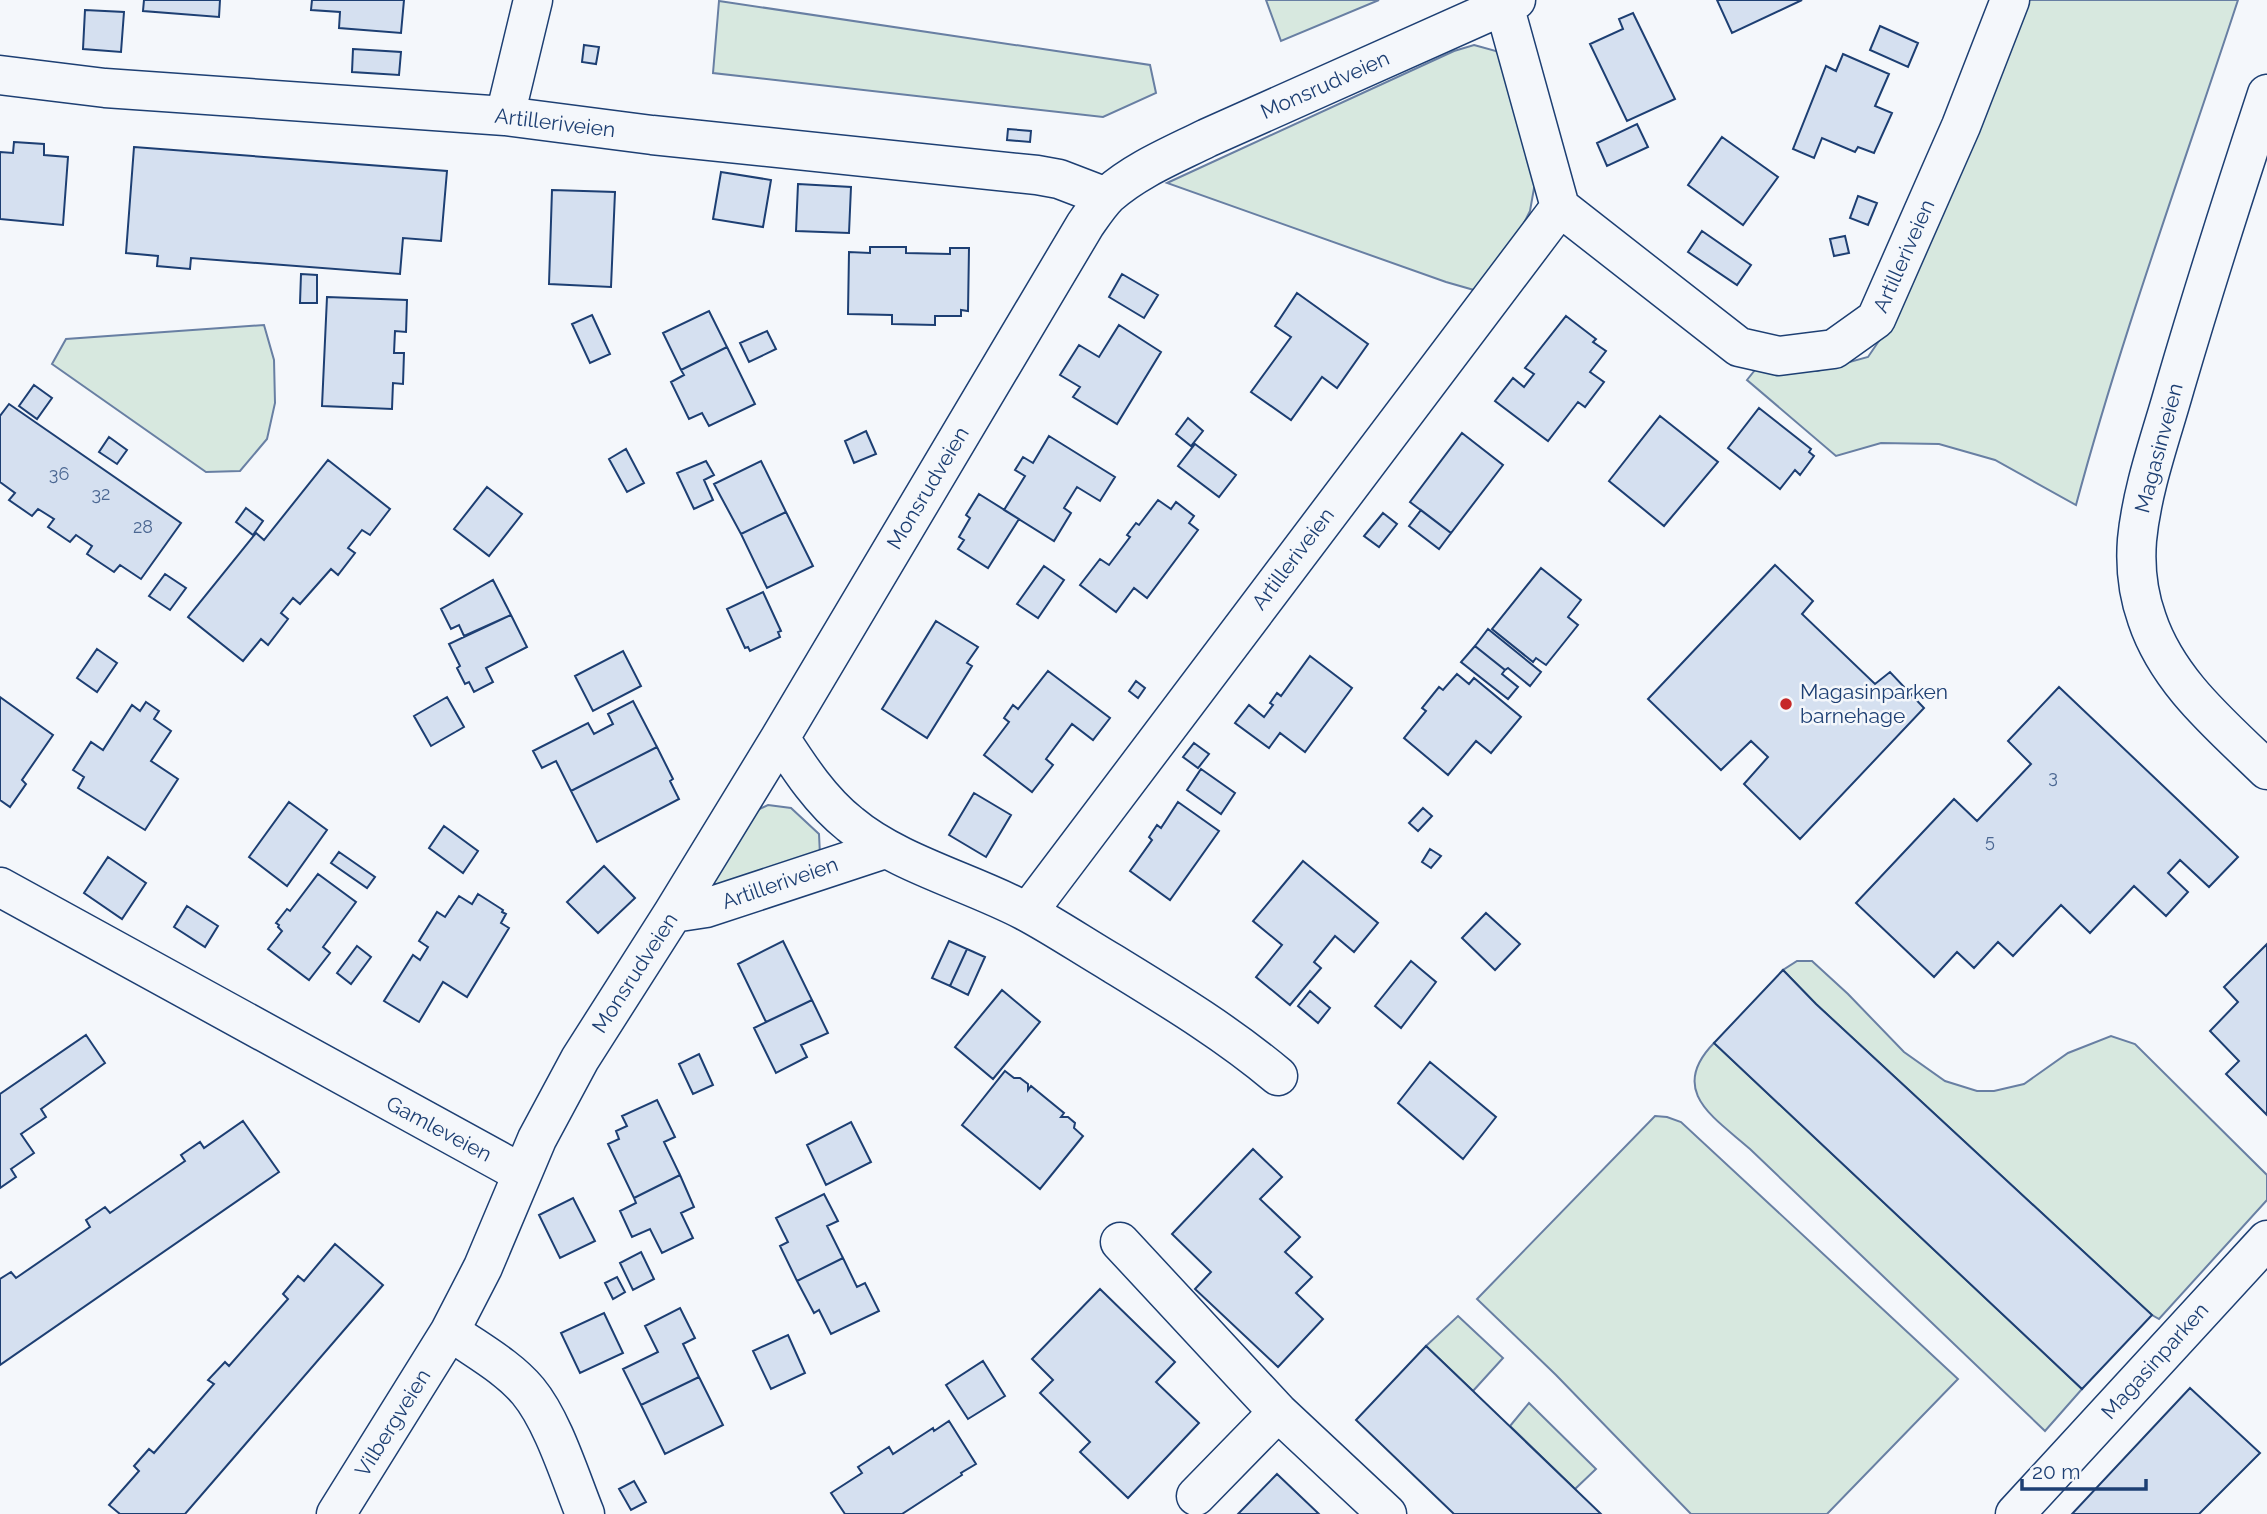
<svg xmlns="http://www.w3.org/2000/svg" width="2267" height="1514" font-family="Raleway,sans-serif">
<rect width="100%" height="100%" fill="#f4f7fb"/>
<path fill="#d7e8df" stroke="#687fa3" stroke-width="2" d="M 1266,0 L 1379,0 L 1281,41 Z
M 2029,0 L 2238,0 C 2183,168 2122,334 2076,505 L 1995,460 L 1939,444 L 1881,443 L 1836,456 L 1747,380 L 1759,365 L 1817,371 L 1868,357 L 1902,307 Z
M 719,1 L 1150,65 L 1156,93 L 1103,117 L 713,73 Z
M 1474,45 L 1496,51 L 1511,73 L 1536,177 L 1530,211 L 1515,241 L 1481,292 L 1446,282 L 1167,183 L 1454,51 Z
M 264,325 L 274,360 L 275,403 L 267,439 L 240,471 L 206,472 L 52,364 L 66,339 Z
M 768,805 L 791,808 L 819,834 L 820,855 L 706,895 L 753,812 Z
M 1797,961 L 1812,961 L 1848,994 L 1904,1052 L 1945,1081 L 1977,1091 L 1994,1091 L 2024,1084 L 2068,1053 L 2111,1036 L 2135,1044 L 2267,1175 L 2267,1200 L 2159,1319 L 2152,1315 L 1816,1004 L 1783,970 Z
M 1714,1043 L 2082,1389 L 2045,1431 L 1750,1149 C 1715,1118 1667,1091 1714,1043 Z
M 1655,1116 L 1667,1117 L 1681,1122 L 1958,1379 L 1827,1514 L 1691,1514 L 1556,1375 L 1477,1299 Z
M 1458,1316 L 1503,1358 L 1473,1391 L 1426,1346 Z
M 1529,1403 L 1596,1469 L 1575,1489 L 1510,1426 Z"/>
<path fill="#d5e0f0" stroke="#1d3f73" stroke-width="2" d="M 144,0 L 220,0 L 219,17 L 143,11 Z
M 312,0 L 404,0 L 401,33 L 339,28 L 340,12 L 311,10 Z
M 1717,0 L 1802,0 L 1732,33 Z
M 85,10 L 124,12 L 121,52 L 83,49 Z
M 1633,13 L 1675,99 L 1627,121 L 1590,44 L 1623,29 L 1619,19 Z
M 1880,26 L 1918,43 L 1908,67 L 1870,50 Z
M 584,45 L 599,47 L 596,64 L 582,62 Z
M 353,49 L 401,52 L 399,75 L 352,72 Z
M 1843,54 L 1889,74 L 1875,106 L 1892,113 L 1874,153 L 1858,147 L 1855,152 L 1822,138 L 1814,158 L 1793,149 L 1826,66 L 1836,71 Z
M 1637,124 L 1648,147 L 1607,166 L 1597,143 Z
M 1008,129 L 1031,131 L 1030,142 L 1007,140 Z
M 1722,137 L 1778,177 L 1743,225 L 1688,185 Z
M 14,142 L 44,144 L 44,155 L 68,157 L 63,225 L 0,219 L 0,152 L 13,153 Z
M 134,147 L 447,171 L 441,241 L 403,238 L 400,274 L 191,258 L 190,269 L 157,266 L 158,256 L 126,253 Z
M 721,172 L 771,180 L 763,227 L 713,219 Z
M 798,184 L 851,187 L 849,233 L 796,231 Z
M 552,190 L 615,192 L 611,287 L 549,284 Z
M 1858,196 L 1877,203 L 1868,225 L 1850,218 Z
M 1702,231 L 1751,265 L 1737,285 L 1688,252 Z
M 1845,236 L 1849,253 L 1834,256 L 1830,239 Z
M 870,247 L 906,247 L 906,253 L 950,254 L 950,248 L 969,248 L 968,311 L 961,310 L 961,316 L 935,316 L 935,325 L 892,324 L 892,315 L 848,314 L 849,252 L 870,253 Z
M 301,274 L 317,275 L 317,303 L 300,303 Z
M 1122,274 L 1158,295 L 1144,318 L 1109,297 Z
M 1297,293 L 1368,344 L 1337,388 L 1322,377 L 1291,420 L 1251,392 L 1291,337 L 1275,326 Z
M 327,297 L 407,300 L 406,332 L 395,331 L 394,353 L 404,353 L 403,384 L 393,383 L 392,409 L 322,406 Z
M 709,311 L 727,347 L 681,370 L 663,333 Z
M 592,315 L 610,354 L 590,363 L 572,324 Z
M 1566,316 L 1596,339 L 1593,342 L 1606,351 L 1590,372 L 1604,382 L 1585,407 L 1578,402 L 1548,441 L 1495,401 L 1513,378 L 1524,387 L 1534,374 L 1525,368 Z
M 1119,325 L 1161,352 L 1117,424 L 1073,397 L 1080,387 L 1060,375 L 1079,345 L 1099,357 Z
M 767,331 L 776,349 L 749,362 L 740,343 Z
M 727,347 L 755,404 L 709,426 L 702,413 L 689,419 L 671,382 L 684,375 L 681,370 Z
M 34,385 L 52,398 L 37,419 L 19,406 Z
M 9,404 L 181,523 L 141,579 L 120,565 L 114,572 L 87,554 L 92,546 L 76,535 L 70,542 L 48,527 L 54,519 L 38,509 L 32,516 L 9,500 L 15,493 L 0,482 L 0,416 Z
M 1759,408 L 1811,449 L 1809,452 L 1814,456 L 1800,475 L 1795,470 L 1780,489 L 1728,448 Z
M 1660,416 L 1718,462 L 1664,526 L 1609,481 Z
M 1188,418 L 1203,431 L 1191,446 L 1176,434 Z
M 866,431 L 876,454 L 854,463 L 845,441 Z
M 1462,433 L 1503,465 L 1451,533 L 1410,502 Z
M 1049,436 L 1115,477 L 1100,501 L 1077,487 L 1064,508 L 1071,513 L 1054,541 L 1004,510 L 1025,476 L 1015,470 L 1023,457 L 1033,463 Z
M 109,437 L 127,450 L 117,464 L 99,452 Z
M 1195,444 L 1236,475 L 1219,497 L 1178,466 Z
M 626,449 L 644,483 L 627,492 L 609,459 Z
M 328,460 L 390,509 L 370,535 L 362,530 L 348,548 L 355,553 L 338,575 L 331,569 L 300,604 L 293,598 L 281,613 L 288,619 L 268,645 L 261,639 L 243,661 L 188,617 L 256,533 L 264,540 Z
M 706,461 L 714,475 L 704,480 L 713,500 L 694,509 L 677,473 Z
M 761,461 L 786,512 L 741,534 L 714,484 Z
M 487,487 L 522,514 L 489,556 L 454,529 Z
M 979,494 L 1019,519 L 988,568 L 958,549 L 964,540 L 959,537 L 970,518 L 966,515 Z
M 1158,500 L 1171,509 L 1176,502 L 1194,516 L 1189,523 L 1198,530 L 1147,598 L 1134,588 L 1116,612 L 1080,585 L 1100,559 L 1109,565 L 1130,537 L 1127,535 L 1136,523 L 1139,525 Z
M 246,508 L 263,521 L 253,535 L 236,522 Z
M 1421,510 L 1451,533 L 1439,549 L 1409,526 Z
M 786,512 L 813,566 L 767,588 L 741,534 Z
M 1383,513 L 1397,524 L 1379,547 L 1364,536 Z
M 1775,565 L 1813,601 L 1802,614 L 1875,684 L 1890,672 L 1924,708 L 1800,839 L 1744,784 L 1768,757 L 1751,741 L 1721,770 L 1648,699 Z
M 1044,566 L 1064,580 L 1038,618 L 1017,604 Z
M 1541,568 L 1581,600 L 1568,617 L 1578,625 L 1546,665 L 1536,658 L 1533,662 L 1492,629 Z
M 165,574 L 186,588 L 170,610 L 149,596 Z
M 493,580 L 511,615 L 464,636 L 459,625 L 451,629 L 441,609 Z
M 763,592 L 781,631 L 778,632 L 780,637 L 750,651 L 748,647 L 745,648 L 727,609 Z
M 511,615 L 527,647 L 486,668 L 493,682 L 474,692 L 469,682 L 465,684 L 457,668 L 460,666 L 449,644 Z
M 936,621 L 978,647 L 967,663 L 972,666 L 927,738 L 882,709 Z
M 1488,629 L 1541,672 L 1530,686 L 1508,668 L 1505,670 L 1475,646 Z
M 1475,646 L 1505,670 L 1502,674 L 1518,687 L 1508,699 L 1461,662 Z
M 97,649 L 117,663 L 97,692 L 77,678 Z
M 623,651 L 641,686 L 593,711 L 575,676 Z
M 1310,656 L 1352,688 L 1305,752 L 1280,733 L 1269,748 L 1235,723 L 1249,705 L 1264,717 L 1273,705 L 1270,703 L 1277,693 L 1281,696 Z
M 1048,671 L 1110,718 L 1093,740 L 1072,724 L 1046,759 L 1053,765 L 1032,792 L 984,755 L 1009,722 L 1004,718 L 1013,705 L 1018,709 Z
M 1457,674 L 1469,684 L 1474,678 L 1521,717 L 1491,753 L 1476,741 L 1448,775 L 1404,738 L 1426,711 L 1422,708 L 1439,687 L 1443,690 Z
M 1136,681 L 1145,688 L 1138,698 L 1129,691 Z
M 2059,687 L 2238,857 L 2209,887 L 2180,860 L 2168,873 L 2188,892 L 2166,916 L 2134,886 L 2090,933 L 2061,905 L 2013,956 L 1998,942 L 1974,968 L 1957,952 L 1934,977 L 1856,903 L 1954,799 L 1977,821 L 2031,764 L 2008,741 Z
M 0,697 L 53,735 L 22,780 L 26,784 L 10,807 L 0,800 Z
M 447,697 L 464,727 L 431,746 L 414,716 Z
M 633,701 L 657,747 L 571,791 L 556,761 L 542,768 L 533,751 L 588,723 L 594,734 L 613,724 L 608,714 Z
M 146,702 L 159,711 L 154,719 L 171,731 L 151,761 L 178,779 L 145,830 L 78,788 L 84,777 L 73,770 L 91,742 L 103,750 L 132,705 L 140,711 Z
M 1194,743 L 1209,754 L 1198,768 L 1183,757 Z
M 657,747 L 673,779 L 670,781 L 679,799 L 597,842 L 571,791 Z
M 1201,769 L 1235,793 L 1221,814 L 1187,790 Z
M 974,793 L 1011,815 L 986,857 L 949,835 Z
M 289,802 L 327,830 L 287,886 L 249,857 Z
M 1178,802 L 1219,831 L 1170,900 L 1130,871 L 1152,840 L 1149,837 L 1157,825 L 1161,828 Z
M 1423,808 L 1432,816 L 1418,831 L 1409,823 Z
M 444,826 L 478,851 L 463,873 L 429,848 Z
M 1430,849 L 1441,856 L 1431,868 L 1422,862 Z
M 339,852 L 375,877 L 367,888 L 331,863 Z
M 108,857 L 146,883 L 122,919 L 84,893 Z
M 1303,861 L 1378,923 L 1354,952 L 1335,936 L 1314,962 L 1321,968 L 1290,1005 L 1256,977 L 1282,945 L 1253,921 Z
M 604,866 L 635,898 L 598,933 L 567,902 Z
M 318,874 L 356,902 L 323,947 L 330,953 L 309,980 L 268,949 L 282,931 L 278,927 L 279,925 L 276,923 L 287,909 L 290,911 Z
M 478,894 L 503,910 L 502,912 L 506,914 L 501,923 L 509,928 L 467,997 L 443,982 L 419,1022 L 384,1001 L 413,955 L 420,960 L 428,947 L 419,941 L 437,912 L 445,917 L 459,896 L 472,904 Z
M 187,906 L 218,926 L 205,947 L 174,927 Z
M 1486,913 L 1520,944 L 1495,970 L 1462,938 Z
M 783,941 L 812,1000 L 766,1022 L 738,964 Z
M 949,941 L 967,949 L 950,986 L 932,978 Z
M 2267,944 L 2267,1115 L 2226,1074 L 2239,1061 L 2210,1031 L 2238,1002 L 2224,987 Z
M 357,946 L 371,957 L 351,984 L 337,973 Z
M 967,949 L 985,957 L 968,995 L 950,986 Z
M 1411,961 L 1436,982 L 1401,1028 L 1375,1006 Z
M 1783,970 L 1816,1004 L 2152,1315 L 2082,1389 L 1714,1043 Z
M 1002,990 L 1040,1022 L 993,1079 L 955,1047 Z
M 1310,991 L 1330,1008 L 1318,1023 L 1298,1006 Z
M 812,1000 L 828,1033 L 801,1045 L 807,1057 L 776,1073 L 754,1028 Z
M 86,1035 L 105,1063 L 41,1109 L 46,1117 L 21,1134 L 34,1153 L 11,1169 L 16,1177 L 0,1188 L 0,1094 Z
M 699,1054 L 713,1085 L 693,1094 L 679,1064 Z
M 1430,1062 L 1496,1117 L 1463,1159 L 1398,1103 Z
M 1005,1071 L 1014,1078 L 1020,1078 L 1028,1084 L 1028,1090 L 1031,1086 L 1064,1113 L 1061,1117 L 1068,1117 L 1075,1123 L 1074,1128 L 1083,1136 L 1040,1189 L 962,1125 Z
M 657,1100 L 675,1137 L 664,1142 L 680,1175 L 634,1198 L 608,1144 L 619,1139 L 616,1131 L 627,1126 L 622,1116 Z
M 243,1121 L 279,1172 L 0,1365 L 0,1279 L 11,1272 L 16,1278 L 90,1227 L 86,1220 L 105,1207 L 110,1213 L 185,1161 L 181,1155 L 200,1142 L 204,1148 Z
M 851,1122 L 871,1162 L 826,1185 L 807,1145 Z
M 1253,1149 L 1282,1177 L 1260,1199 L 1300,1237 L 1285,1252 L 1312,1277 L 1296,1293 L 1323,1319 L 1278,1367 L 1195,1289 L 1211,1272 L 1172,1234 Z
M 680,1175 L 694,1207 L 681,1213 L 693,1238 L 662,1253 L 650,1229 L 632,1237 L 620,1211 L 636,1203 L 634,1198 Z
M 824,1194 L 838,1221 L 827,1226 L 843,1258 L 797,1281 L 780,1246 L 788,1242 L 776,1218 Z
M 573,1198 L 595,1241 L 560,1258 L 539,1215 Z
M 335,1244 L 383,1285 L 185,1514 L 120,1514 L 109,1505 L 139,1471 L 134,1466 L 149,1449 L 154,1453 L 214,1384 L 208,1380 L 225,1362 L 229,1366 L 288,1299 L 283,1294 L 298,1276 L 304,1281 Z
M 641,1252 L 654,1279 L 633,1290 L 620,1263 Z
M 843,1258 L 857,1287 L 865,1283 L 879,1311 L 831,1334 L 819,1310 L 814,1313 L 797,1281 Z
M 617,1277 L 625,1292 L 613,1299 L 605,1283 Z
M 1100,1289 L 1175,1362 L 1156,1382 L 1199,1423 L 1128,1498 L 1080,1452 L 1090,1442 L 1040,1393 L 1053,1380 L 1032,1359 Z
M 680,1308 L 695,1338 L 683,1344 L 699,1377 L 641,1405 L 623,1369 L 658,1352 L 645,1326 Z
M 604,1313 L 623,1353 L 580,1373 L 561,1333 Z
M 788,1335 L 805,1373 L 771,1389 L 753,1351 Z
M 1426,1346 L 1473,1391 L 1601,1514 L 1454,1514 L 1356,1420 Z
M 983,1361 L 1005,1396 L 968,1419 L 946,1385 Z
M 699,1377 L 723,1425 L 665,1454 L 641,1405 Z
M 2190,1388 L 2260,1453 L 2199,1514 L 2072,1514 Z
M 949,1421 L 976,1464 L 961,1473 L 962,1475 L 902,1514 L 845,1514 L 831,1493 L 862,1473 L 858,1467 L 889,1447 L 893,1454 L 933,1428 L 934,1431 Z
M 1277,1474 L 1319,1514 L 1238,1514 Z
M 634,1481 L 646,1502 L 631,1510 L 619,1489 Z"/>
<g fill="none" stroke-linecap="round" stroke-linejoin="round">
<g stroke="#1d3f73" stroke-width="41">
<path id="minor" d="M 0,75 L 105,88 L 505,116 L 652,135 L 1037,175 L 1059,179 L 1106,197
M 2267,94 C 2235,191 2204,288 2175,387 C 2161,437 2142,488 2137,540 C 2135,566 2138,594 2147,619 C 2168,682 2221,725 2267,770
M 505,116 L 533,0
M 1560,207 L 1739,347 L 1779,356 L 1834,349 L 1876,319 L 1961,126 L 2010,0
M 780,738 C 800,769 821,801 850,824 C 896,863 970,882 1025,911 C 1055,927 1083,946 1112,963 C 1169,998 1227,1033 1278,1076
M 0,887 L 521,1173
M 1028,912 L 1560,207 L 1504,5
M 673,913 L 706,908 L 885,849
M 1120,1242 L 1278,1412 L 1387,1514
M 1196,1496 L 1278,1412
M 336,1514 L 450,1331
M 585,1514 C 570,1477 553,1421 528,1391 C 507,1366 476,1350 450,1331 L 483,1267 L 537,1139 L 580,1059 L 673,913 L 780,738 L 1085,225 C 1092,215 1099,204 1108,195 C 1136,170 1173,155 1207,138 L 1516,0
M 2015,1514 L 2267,1240"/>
</g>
<use href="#minor" stroke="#f4f7fb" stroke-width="38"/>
</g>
<circle fill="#c62828" stroke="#f4f7fb" stroke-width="2.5" cx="1786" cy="704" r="7"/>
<g text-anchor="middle" stroke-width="5" stroke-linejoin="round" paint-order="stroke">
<g font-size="18" fill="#4b6792">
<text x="59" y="480">36</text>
<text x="101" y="500">32</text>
<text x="143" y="533">28</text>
<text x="2053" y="783">3</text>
<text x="1990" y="847">5</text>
</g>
<g font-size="21" fill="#1d3f73" stroke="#f4f7fb">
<text transform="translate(1325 85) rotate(-24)" y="7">Monsrudveien</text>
<text transform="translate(555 123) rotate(7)" y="7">Artilleriveien</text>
<text transform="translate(1904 256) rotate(-66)" y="7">Artilleriveien</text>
<text transform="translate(2159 448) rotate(-75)" y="7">Magasinveien</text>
<text transform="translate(928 488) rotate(-59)" y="7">Monsrudveien</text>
<text transform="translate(1293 559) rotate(-53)" y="7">Artilleriveien</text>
<text transform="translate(780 883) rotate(-19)" y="7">Artilleriveien</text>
<text transform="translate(635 973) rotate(-57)" y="7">Monsrudveien</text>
<text transform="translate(439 1129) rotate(28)" y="7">Gamleveien</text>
<text transform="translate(2155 1361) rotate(-48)" y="7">Magasinparken</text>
<text transform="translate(393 1423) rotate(-58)" y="7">Vilbergveien</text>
</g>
<g font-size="21" fill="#1d3f73" stroke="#f4f7fb" text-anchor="start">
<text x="1800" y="699">Magasinparken<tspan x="1800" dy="24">barnehage</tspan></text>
</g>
</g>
<path d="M2022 1479v10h124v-10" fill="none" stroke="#1d3f73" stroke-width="3.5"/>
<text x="2032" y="1479" font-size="21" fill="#1d3f73" stroke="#f4f7fb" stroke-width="5" paint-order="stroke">20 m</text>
</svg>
